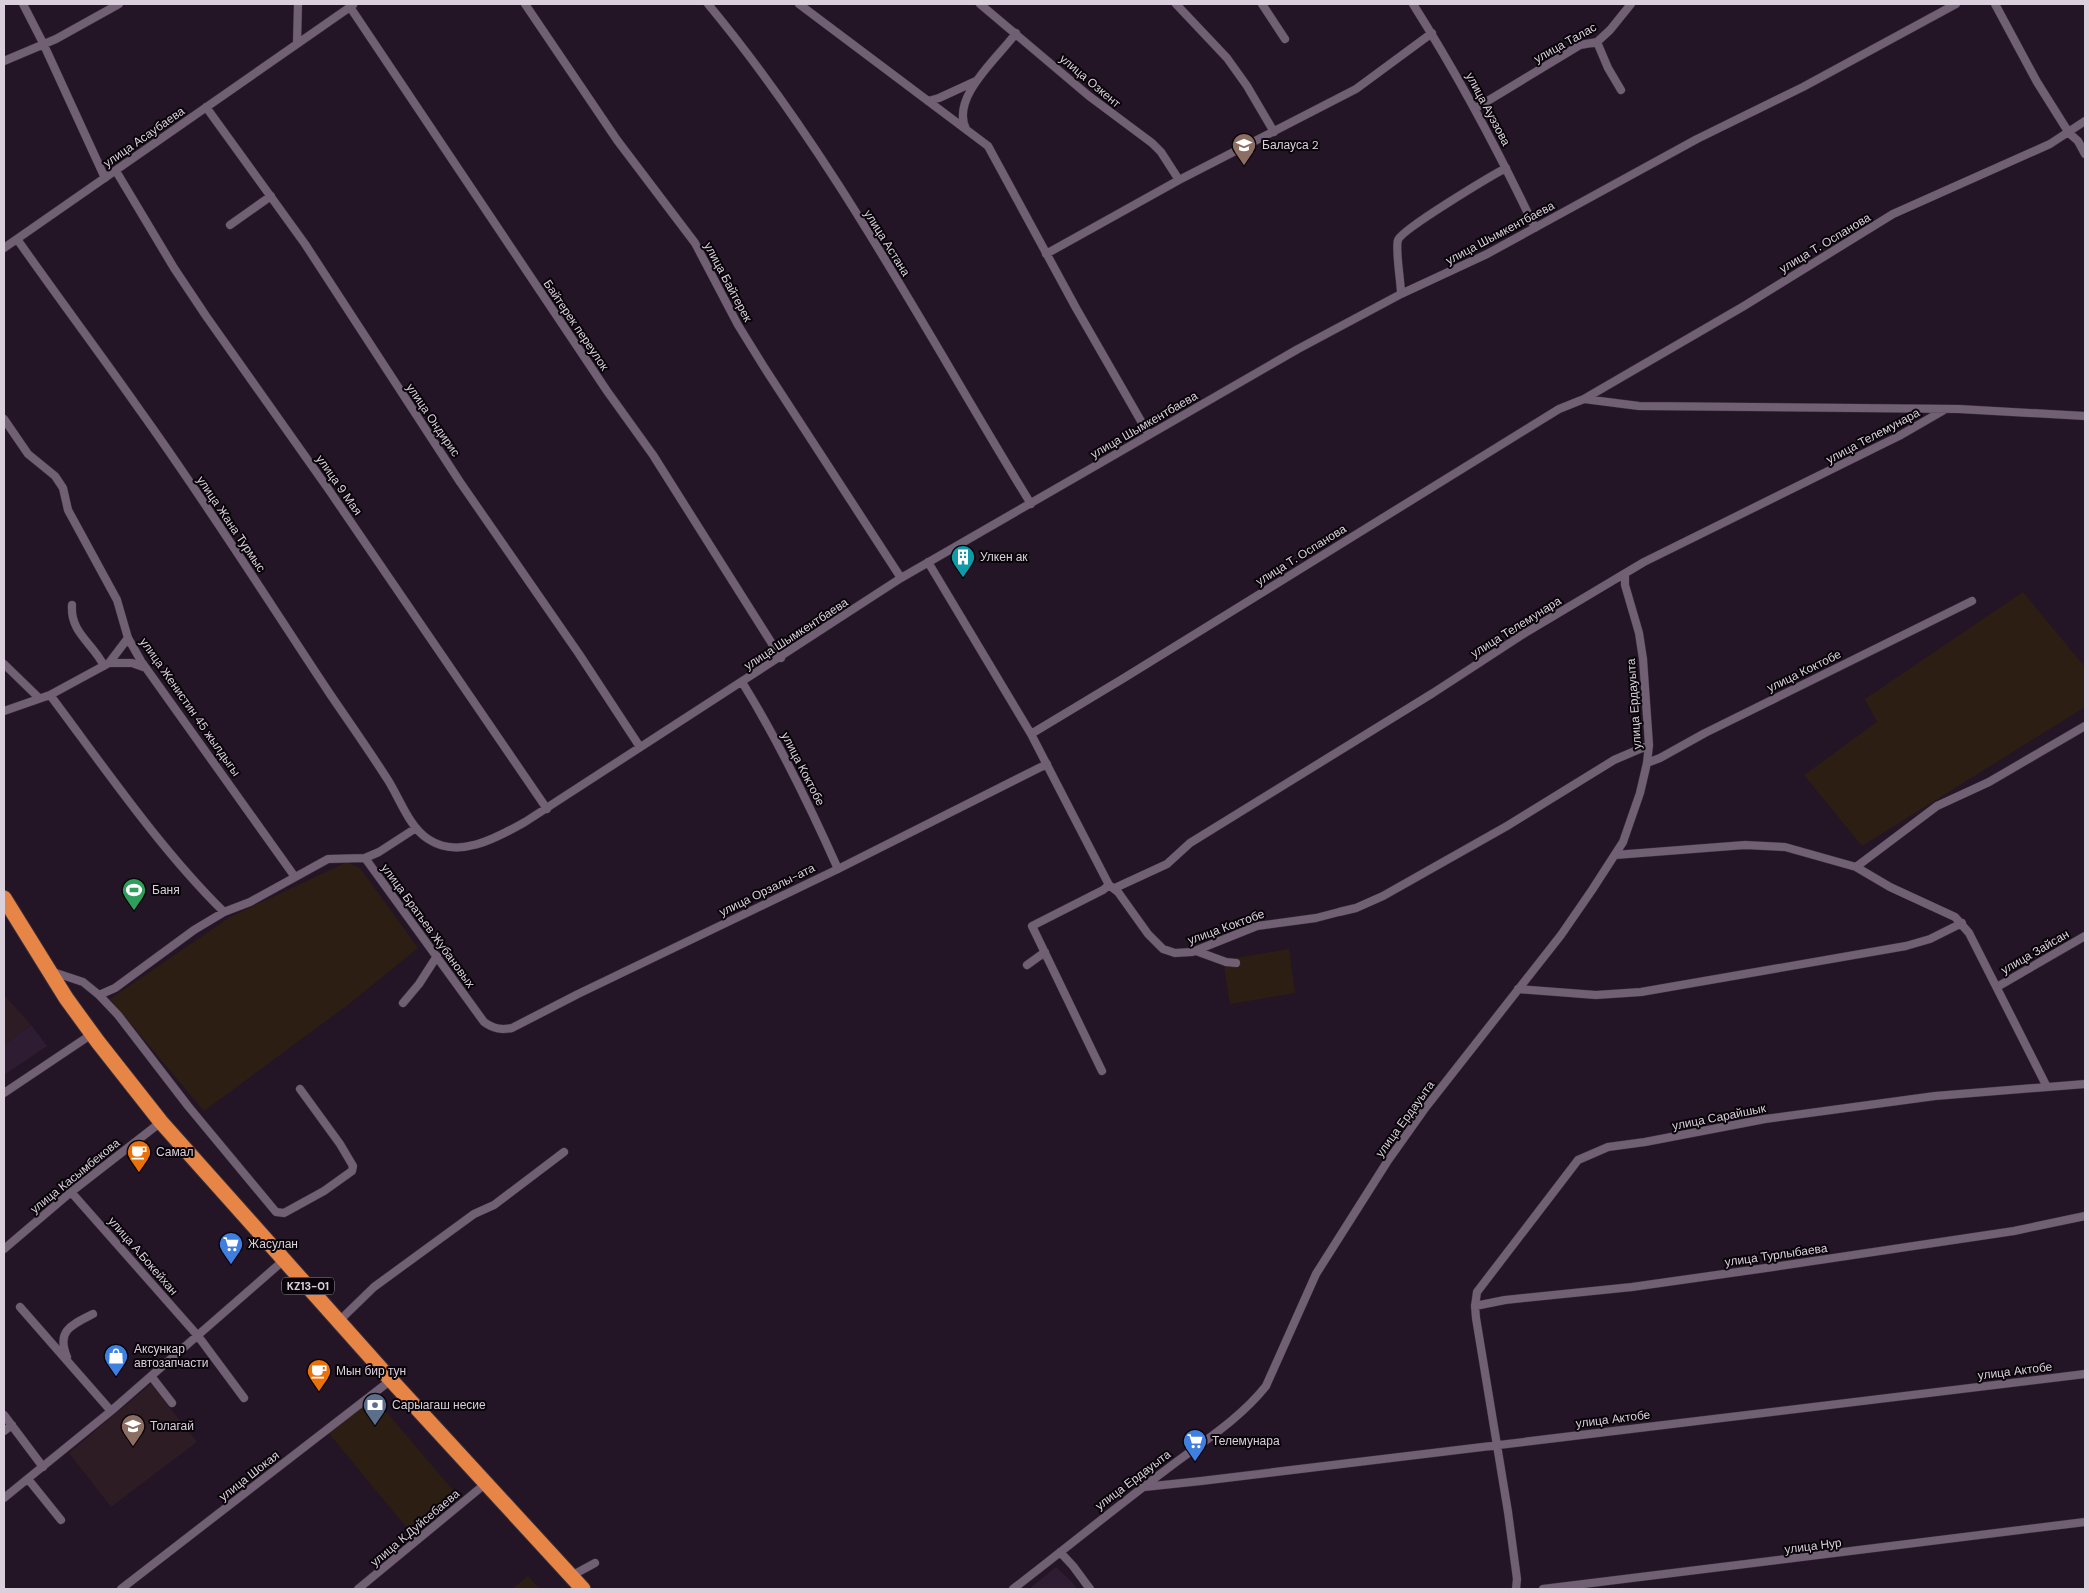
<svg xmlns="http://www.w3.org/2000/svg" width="2089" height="1593" font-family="'DM Sans',sans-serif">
<rect width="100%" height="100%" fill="#231426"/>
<path fill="#2e1c32" d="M 31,1025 L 47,1046 L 4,1075 L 4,1045 Z
M 1056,1567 L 1073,1583 L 1077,1589 L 1029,1589 Z"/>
<path fill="#2d1e14" d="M 2023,592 L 2085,667 L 2085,707 L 1862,846 L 1804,775 L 1877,722 L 1865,699 Z
M 347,862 L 360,868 L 418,948 L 349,1004 L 204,1111 L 110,999 L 230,917 Z
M 1289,949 L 1295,993 L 1230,1004 L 1223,960 Z
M 373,1396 L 457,1495 L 411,1533 L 327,1431 Z
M 528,1576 L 540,1589 L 512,1589 Z"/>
<path fill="#2d1c23" d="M 4,995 L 31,1025 L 4,1045 Z
M 151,1384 L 197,1442 L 111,1507 L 69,1453 Z"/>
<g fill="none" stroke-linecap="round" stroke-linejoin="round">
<g stroke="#392f3b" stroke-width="9">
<path id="street" d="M 23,4 L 43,43 L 105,178
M 525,4 L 617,140 L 695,243 L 738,325 L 764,367 L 901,578
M 708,4 C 835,157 927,335 1031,504
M 799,4 L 988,146 L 1076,308 L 1149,435
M 980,4 L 1089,96 L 1152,143 L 1161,152 L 1179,180
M 1176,4 L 1227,58 L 1247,86 L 1274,132
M 1262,4 L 1285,39
M 1413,4 C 1459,77 1498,150 1535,228
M 1995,4 L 2037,82 L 2069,133 L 2078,141 L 2085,154
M 350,7 L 607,391 L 653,455 L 781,658
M 1597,42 L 1608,68 L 1621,90
M 297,43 L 298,4
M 4,61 L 56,39 L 119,4
M 928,101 L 939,98 L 976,81
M 206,107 L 305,244 L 460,482 L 579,654 L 640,747
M 1476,108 L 1580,45 L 1597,42 L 1610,30 L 1631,4
M 966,129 C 950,97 999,57 1016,33
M 116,171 L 174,268 L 206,316 L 329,490 L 547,809
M 230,225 L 271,196
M 17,239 C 57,296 99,352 139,409 C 206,502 267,599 330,694 C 349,722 368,749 386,777 C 399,796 408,826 428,839 C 459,860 498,837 525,822 L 901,578 L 1298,349 L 1401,294 L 1487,254 L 1697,139 L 1803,87 L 1956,4
M 4,248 L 353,5
M 1046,254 L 1179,180 L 1356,89 L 1432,33
M 1401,294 C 1401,282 1395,249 1398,240 C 1402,229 1491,176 1506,168
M 1584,399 L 1639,406 L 1959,409 L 2085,416
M 4,419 L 28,454 L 55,476 L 63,488 L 68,510 L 117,600 L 128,638 L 141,661 L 295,877
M 928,562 L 1031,734 L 1109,885 L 1118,892 L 1148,934 L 1163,949 L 1175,953 L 1192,952 L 1257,926 L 1316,918 L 1339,912 L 1356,908 L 1383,896 L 1507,826 L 1614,760 L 1649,745
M 72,605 C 70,633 93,643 104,666
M 109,663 L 132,663 L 146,668
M 4,664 L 39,698
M 742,682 C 779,742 809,804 838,869
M 50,695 C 104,767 160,849 224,912
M 4,711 L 50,695 L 109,663 L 128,638
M 1031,734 L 1124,678 L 1559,409 L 1584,399 L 1744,306 L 1893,214 L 2050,144 L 2085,121
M 1647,763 L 1660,758 L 1705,733 L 1972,601
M 1615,855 L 1745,845 L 1785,847 L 1856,867 L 1890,887 L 1955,917 L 1969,933 L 2047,1087
M 365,858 L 484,1022 C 494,1029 501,1030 512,1028 L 578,994 L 838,869 L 1047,764
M 1856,867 L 1937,806 L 1989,782 L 2085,726
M 1115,888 L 1167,864 L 1190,843 L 1433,693 L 1525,633 L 1644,562 L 1899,436 L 1944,410
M 1196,951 L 1226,962 L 1236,963
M 1027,965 L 1045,952
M 50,971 L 83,982 L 99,995 L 118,1015 L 188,1106 L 276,1212 L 284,1213 L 324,1191 L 352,1171 L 353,1166 L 340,1144 L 300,1089
M 1997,987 L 2085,936
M 1518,989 L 1596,995 L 1641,992 L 1906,946 L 1930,939 L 1962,923
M 99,995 L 115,988 L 194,930 L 224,912 L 250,902 L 328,859 L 365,858 L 379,852 L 416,828
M 403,1003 L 419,984 L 437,956
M 1102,1071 L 1032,926 L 1103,890 L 1109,885
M 4,1093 L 92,1034
M 71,1192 L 198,1336 L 244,1398
M 4,1249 L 71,1192 L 161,1122
M 1475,1306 L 1505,1300 L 1632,1287 L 1773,1267 L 2014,1231 L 2085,1216
M 20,1307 L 111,1411
M 339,1321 L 374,1287 L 474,1214 L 494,1205 L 564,1152
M 67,1357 C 56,1331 71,1325 93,1314
M 151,1376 L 172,1403
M 4,1415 L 43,1467
M 4,1431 L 12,1425
M 28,1479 L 61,1520
M 1144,1487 L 1201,1481 L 2085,1374
M 4,1498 L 111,1411 L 284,1260
M 1060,1552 L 1073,1566 L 1090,1589
M 571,1576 L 595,1563
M 121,1589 L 391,1380
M 358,1589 L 485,1484
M 1013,1589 C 1065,1549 1115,1508 1167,1469 C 1201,1443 1239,1420 1266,1386 L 1316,1274 L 1387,1162 L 1426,1107 L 1561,935 L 1592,890 L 1623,842 L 1640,793 L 1647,763 L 1649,745 L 1643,659 L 1639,633 L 1625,585 L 1625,574
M 1516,1589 L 1517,1579 L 1508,1512 L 1476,1318 L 1475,1306 L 1477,1292 L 1578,1160 L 1608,1147 L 1645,1142 L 1765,1119 L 1935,1096 L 2085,1084
M 1543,1589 L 2085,1522"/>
</g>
<g stroke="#392f3b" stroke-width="17">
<path id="highway" d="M 4,898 L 66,998 L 98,1042 L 161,1122 L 391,1380 L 583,1589"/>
</g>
<use href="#street" stroke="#715f74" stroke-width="8"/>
<use href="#highway" stroke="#e68545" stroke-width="15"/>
</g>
<defs>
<g id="school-pin" transform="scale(1.25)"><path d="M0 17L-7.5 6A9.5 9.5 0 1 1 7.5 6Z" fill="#8d6e63" stroke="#09040a"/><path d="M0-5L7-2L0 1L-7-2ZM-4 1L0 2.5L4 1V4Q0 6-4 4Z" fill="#fff"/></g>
<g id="building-pin" transform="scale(1.25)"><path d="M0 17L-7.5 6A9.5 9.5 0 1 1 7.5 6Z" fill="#0f9aa8" stroke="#09040a"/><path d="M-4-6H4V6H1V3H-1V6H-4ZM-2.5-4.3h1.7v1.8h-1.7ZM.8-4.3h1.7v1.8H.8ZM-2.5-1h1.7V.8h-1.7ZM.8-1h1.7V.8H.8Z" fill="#fff"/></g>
<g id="stadium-pin" transform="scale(1.25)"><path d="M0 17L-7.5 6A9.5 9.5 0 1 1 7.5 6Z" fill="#2e9e5b" stroke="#09040a"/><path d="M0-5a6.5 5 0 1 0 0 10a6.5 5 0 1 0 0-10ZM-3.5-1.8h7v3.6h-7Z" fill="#fff"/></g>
<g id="cafe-pin" transform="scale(1.25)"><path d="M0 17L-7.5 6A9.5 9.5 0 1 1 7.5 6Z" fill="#e8710a" stroke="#09040a"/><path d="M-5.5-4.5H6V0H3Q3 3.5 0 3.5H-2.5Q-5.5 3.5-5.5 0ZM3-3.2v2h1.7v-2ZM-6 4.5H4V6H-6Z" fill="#fff"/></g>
<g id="supermarket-pin" transform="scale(1.25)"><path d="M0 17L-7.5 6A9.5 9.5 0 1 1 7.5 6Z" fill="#3f7fe0" stroke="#09040a"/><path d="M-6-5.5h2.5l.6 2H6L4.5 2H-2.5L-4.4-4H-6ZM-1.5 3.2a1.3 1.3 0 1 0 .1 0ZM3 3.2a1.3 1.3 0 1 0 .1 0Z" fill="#fff"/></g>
<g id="shop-pin" transform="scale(1.25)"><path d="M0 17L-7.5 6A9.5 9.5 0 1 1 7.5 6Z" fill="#3f7fe0" stroke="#09040a"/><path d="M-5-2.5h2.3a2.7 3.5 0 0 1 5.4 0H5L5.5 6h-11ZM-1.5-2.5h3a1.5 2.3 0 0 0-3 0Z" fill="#fff"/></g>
<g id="bank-pin" transform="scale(1.25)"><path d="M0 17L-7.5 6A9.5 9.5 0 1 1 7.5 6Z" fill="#5c6f8a" stroke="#09040a"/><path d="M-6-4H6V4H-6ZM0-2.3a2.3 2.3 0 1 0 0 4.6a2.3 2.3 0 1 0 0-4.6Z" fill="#fff"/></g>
</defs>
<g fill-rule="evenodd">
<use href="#school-pin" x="1244" y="145"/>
<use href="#building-pin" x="963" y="557"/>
<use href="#stadium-pin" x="134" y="890"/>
<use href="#cafe-pin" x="139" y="1152"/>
<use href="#supermarket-pin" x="231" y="1244"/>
<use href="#shop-pin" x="116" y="1356"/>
<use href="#cafe-pin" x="319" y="1371"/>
<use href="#bank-pin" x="375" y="1405"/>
<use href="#school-pin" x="133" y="1426"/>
<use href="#supermarket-pin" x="1195" y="1441"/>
</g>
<g text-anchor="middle" stroke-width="4" stroke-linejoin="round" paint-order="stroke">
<rect fill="#09040a" stroke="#9b939d" stroke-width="1" x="282" y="1277.5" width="52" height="17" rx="4"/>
<g font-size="11" font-weight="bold" fill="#dad0dc">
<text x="308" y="1290">KZ13-01</text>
</g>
<g font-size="12" fill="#dad0dc" stroke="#09040a">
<text transform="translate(1565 43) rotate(-29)" y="4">улица Талас</text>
<text transform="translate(1090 81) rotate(40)" y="4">улица Озкент</text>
<text transform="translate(1488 109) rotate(62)" y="4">улица Ауэзова</text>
<text transform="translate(144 137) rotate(-35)" y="4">улица Асаубаева</text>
<text transform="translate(1500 233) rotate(-28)" y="4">улица Шымкентбаева</text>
<text transform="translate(887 243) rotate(58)" y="4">улица Астана</text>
<text transform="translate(1825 243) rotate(-31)" y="4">улица Т. Оспанова</text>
<text transform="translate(728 282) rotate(62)" y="4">улица Байтерек</text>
<text transform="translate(576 325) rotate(56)" y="4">Байтерек переулок</text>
<text transform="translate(433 420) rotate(56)" y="4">улица Ондирис</text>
<text transform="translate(1144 425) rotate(-30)" y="4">улица Шымкентбаева</text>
<text transform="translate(1873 436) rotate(-28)" y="4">улица Телемунара</text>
<text transform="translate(339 485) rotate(55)" y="4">улица 9 Мая</text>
<text transform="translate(231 524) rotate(56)" y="4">улица Жана Турмыс</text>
<text transform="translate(1301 555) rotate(-32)" y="4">улица Т. Оспанова</text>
<text transform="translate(1516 627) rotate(-32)" y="4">улица Телемунара</text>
<text transform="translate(796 634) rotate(-33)" y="4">улица Шымкентбаева</text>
<text transform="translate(1804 671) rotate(-26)" y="4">улица Коктобе</text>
<text transform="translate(1634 704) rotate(-94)" y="4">улица Ердауыта</text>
<text transform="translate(190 707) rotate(55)" y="4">улица Женистин 45 жылдыгы</text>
<text transform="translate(803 769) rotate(63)" y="4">улица Коктобе</text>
<text transform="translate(767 890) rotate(-26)" y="4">улица Орзалы-ата</text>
<text transform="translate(428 926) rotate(54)" y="4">улица Братьев Жубановых</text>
<text transform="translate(1226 927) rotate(-20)" y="4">улица Коктобе</text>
<text transform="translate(2035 952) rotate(-30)" y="4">улица Зайсан</text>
<text transform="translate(1719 1117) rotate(-11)" y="4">улица Сарайшык</text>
<text transform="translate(1405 1119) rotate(-54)" y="4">улица Ердауыта</text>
<text transform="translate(75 1176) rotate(-39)" y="4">улица Касымбекова</text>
<text transform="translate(1776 1255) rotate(-8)" y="4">улица Турлыбаева</text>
<text transform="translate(143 1256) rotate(49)" y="4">улица А.Бокейхан</text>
<text transform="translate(2015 1371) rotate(-7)" y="4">улица Актобе</text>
<text transform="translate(1613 1419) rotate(-7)" y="4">улица Актобе</text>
<text transform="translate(249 1476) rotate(-38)" y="4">улица Шокая</text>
<text transform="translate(1133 1480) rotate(-37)" y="4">улица Ердауыта</text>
<text transform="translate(415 1528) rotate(-40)" y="4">улица К.Дуйсебаева</text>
<text transform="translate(1813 1546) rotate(-7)" y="4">улица Нур</text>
</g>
<g font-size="12" fill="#dad0dc" stroke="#09040a" text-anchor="start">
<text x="1262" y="149">Балауса 2</text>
<text x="980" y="561">Улкен ак</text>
<text x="152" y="894">Баня</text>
<text x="156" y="1156">Самал</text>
<text x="248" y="1248">Жасулан</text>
<text x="134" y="1353">Аксункар<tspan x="134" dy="14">автозапчасти</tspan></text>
<text x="336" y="1375">Мын бир тун</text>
<text x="392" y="1409">Сарыагаш несие</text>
<text x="150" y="1430">Толагай</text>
<text x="1212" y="1445">Телемунара</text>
</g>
</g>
<rect width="2089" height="1593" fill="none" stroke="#dad0dc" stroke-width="10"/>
</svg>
